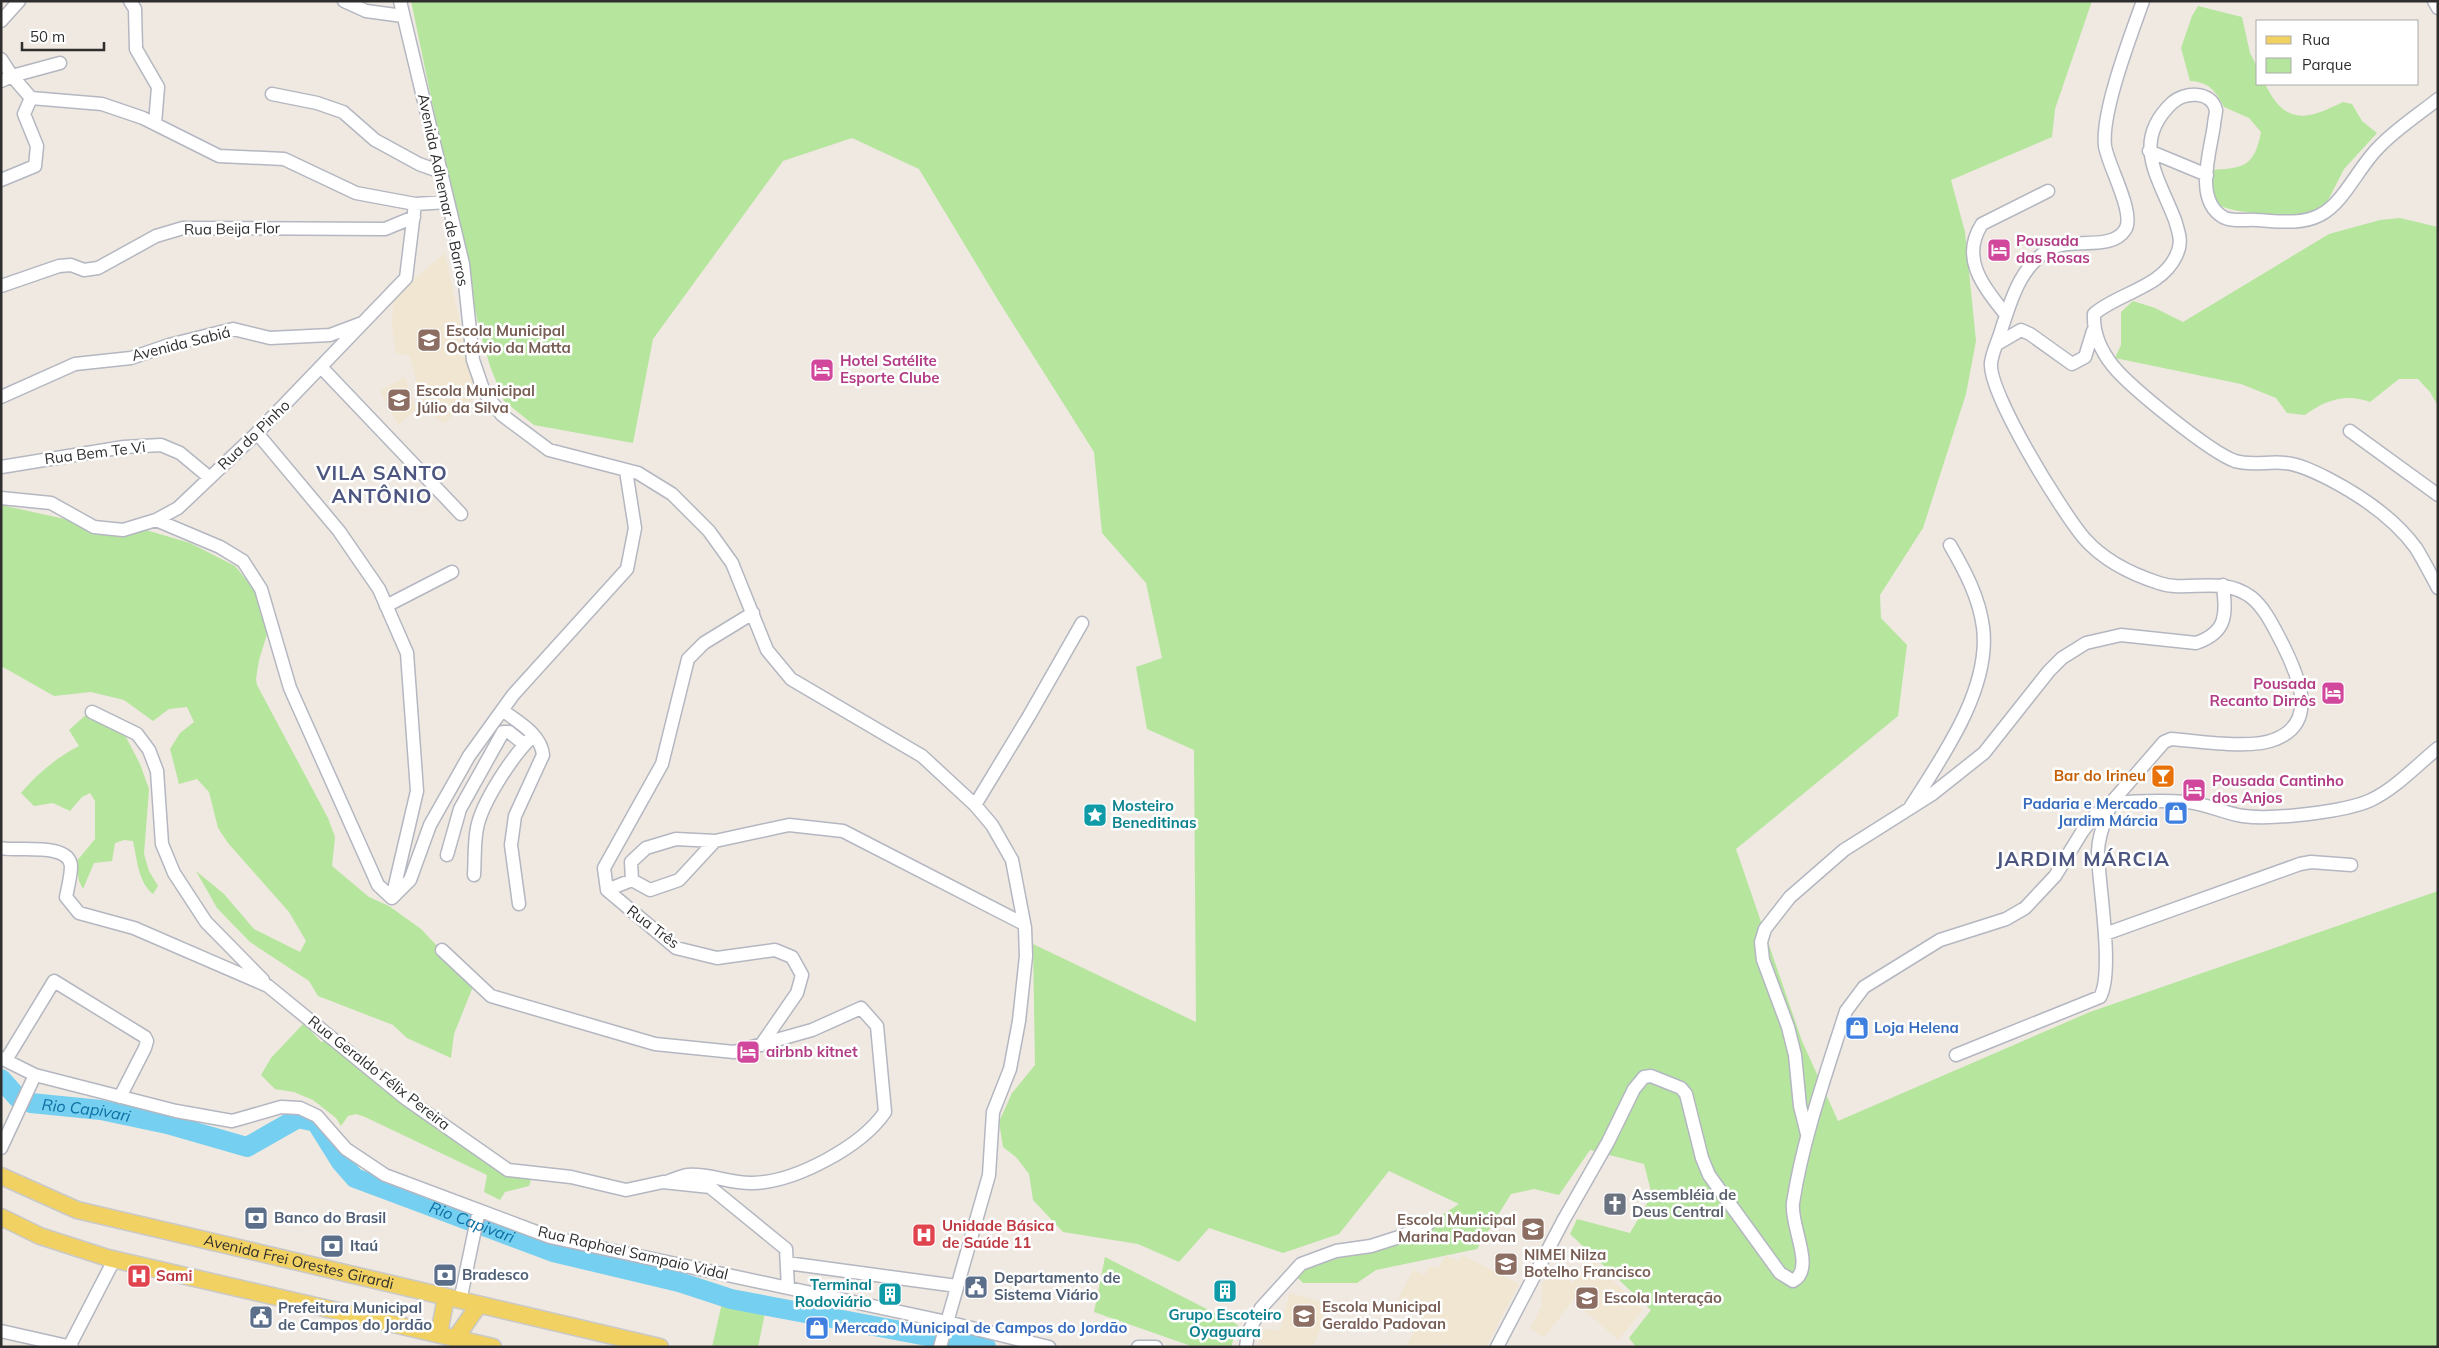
<svg xmlns="http://www.w3.org/2000/svg" width="2439" height="1348" font-family="Mulish,sans-serif">
<rect width="100%" height="100%" fill="#efe9e1"/>
<path fill="#f0e6d1" d="M 445,253 L 476,397 L 444,423 L 424,411 L 410,356 L 396,353 L 392,327 L 393,303 L 415,278 Z
M 405,377 L 416,409 L 398,425 L 380,391 Z
M 1462,1255 L 1519,1284 L 1486,1347 L 1452,1347 L 1445,1343 L 1443,1347 L 1406,1347 L 1424,1312 L 1398,1299 L 1413,1270 L 1425,1275 L 1429,1266 L 1439,1268 L 1445,1256 L 1458,1261 Z
M 1591,1259 L 1643,1310 L 1618,1340 L 1573,1300 L 1544,1338 L 1530,1328 L 1542,1306 L 1542,1283 L 1557,1268 L 1572,1283 Z
M 1290,1293 L 1330,1304 L 1313,1347 L 1258,1347 L 1262,1329 L 1280,1330 Z"/>
<path fill="#b6e59e" d="M 411,1 L 2092,1 L 2055,109 L 2052,137 L 1951,180 L 1965,232 L 1976,341 L 1966,394 L 1923,528 L 1880,595 L 1881,618 L 1907,645 L 1898,716 L 1736,849 L 1802,1041 L 1838,1121 L 2090,1012 L 2438,891 L 2438,1347 L 1636,1347 L 1629,1338 L 1651,1310 L 1570,1234 L 1577,1219 L 1630,1233 L 1652,1195 L 1644,1164 L 1590,1150 L 1559,1195 L 1534,1189 L 1511,1194 L 1477,1249 L 1376,1270 L 1357,1283 L 1303,1283 L 1296,1276 L 1304,1266 L 1349,1256 L 1408,1237 L 1459,1204 L 1389,1171 L 1339,1234 L 1283,1253 L 1209,1228 L 1179,1262 L 1138,1244 L 1063,1232 L 1033,1200 L 1029,1174 L 1016,1157 L 1003,1147 L 999,1122 L 1012,1093 L 1035,1065 L 1033,944 L 1196,1022 L 1194,750 L 1147,729 L 1136,667 L 1162,658 L 1146,583 L 1102,533 L 1094,452 L 998,300 L 919,169 L 852,138 L 783,161 L 653,339 L 633,443 L 534,425 L 504,401 L 490,366 L 479,328 Z
M 2198,6 L 2242,17 L 2250,53 L 2258,68 L 2258,84 L 2265,84 C 2286,126 2306,120 2343,102 L 2352,104 L 2362,121 L 2377,133 L 2344,169 L 2322,212 L 2314,217 C 2295,215 2231,215 2218,204 C 2211,197 2210,180 2208,170 C 2242,168 2254,169 2261,132 L 2249,118 L 2224,107 C 2215,91 2210,82 2190,81 L 2181,48 L 2192,16 Z
M 2400,218 L 2438,227 L 2438,406 L 2430,392 L 2418,379 L 2399,379 L 2370,402 C 2346,393 2325,400 2305,415 L 2287,413 L 2276,398 L 2241,384 L 2115,358 L 2121,345 L 2121,312 L 2133,301 L 2155,308 L 2183,322 L 2329,234 L 2380,220 Z
M 1,505 L 65,519 L 88,531 L 114,536 L 146,530 L 190,543 L 235,566 L 257,593 L 268,631 L 259,660 L 256,679 L 257,685 L 328,818 L 335,837 L 332,866 L 369,897 L 389,906 L 421,929 L 468,979 L 472,989 L 454,1034 L 451,1058 L 407,1038 L 393,1025 L 318,996 L 309,981 L 250,942 L 217,908 L 196,871 L 224,894 L 254,929 L 300,952 L 306,941 L 289,912 L 228,843 L 218,828 L 209,792 L 197,779 L 179,784 L 170,749 L 180,733 L 194,722 L 187,707 L 169,709 L 153,721 L 124,700 L 91,692 L 54,696 L 1,666 Z
M 98,709 L 115,716 L 140,764 L 149,789 L 144,854 L 149,871 L 158,886 L 153,894 C 138,882 137,859 133,841 L 124,840 L 115,843 L 112,861 L 94,863 L 83,889 L 79,881 L 76,862 L 95,839 L 95,801 L 90,793 L 82,797 L 70,811 L 53,803 L 34,806 L 21,793 C 38,773 56,758 79,746 L 69,730 L 89,712 Z
M 304,1023 L 321,1042 L 330,1039 L 485,1160 L 533,1174 L 529,1186 L 505,1192 L 500,1200 L 484,1192 L 487,1175 L 365,1117 L 356,1114 L 348,1116 L 341,1126 L 336,1118 L 313,1100 L 294,1092 L 275,1089 L 261,1075 L 271,1058 Z
M 1105,1257 L 1238,1325 L 1231,1347 L 1194,1347 L 1094,1312 Z
M 722,1303 L 765,1313 L 758,1347 L 712,1347 Z"/>
<g fill="none" stroke-linecap="round" stroke-linejoin="round">
<path stroke="#75cff0" stroke-width="20" id="s1" d="M 1,1079 L 18,1098 L 31,1103 L 101,1110 L 167,1124 L 247,1147 L 298,1118 L 316,1122 L 341,1162 L 355,1178 L 553,1252 L 679,1282 L 731,1299 L 986,1347"/>
<g stroke="#b4b7c1" stroke-width="15">
<path id="minor" d="M 130,1 L 135,9 L 136,49 L 158,87 L 155,124
M 344,1 L 366,11 L 403,16
M 400,1 L 463,264 L 473,360 L 484,392 L 502,415 L 549,450 L 638,473 L 672,494 L 709,531 L 732,563 L 767,650 L 791,679 L 922,756 L 975,805 L 992,825 L 1012,860 L 1025,928 L 1026,956 L 1019,1021 L 1010,1069 L 993,1112 L 989,1175 L 940,1347
M 2434,1 L 2438,8
M 1,21 L 19,1
M 1,59 L 12,76 L 31,98
M 1,81 L 12,76 L 60,63
M 272,94 L 317,103 L 343,112 L 375,140 L 419,164 L 441,172
M 31,98 L 102,104 L 143,118 L 219,156 L 284,159 L 356,193 L 415,204 L 448,202
M 2438,99 C 2418,115 2396,129 2379,147 C 2359,166 2344,203 2320,215 C 2301,225 2277,221 2257,220 C 2248,219 2231,222 2223,217 C 2194,200 2210,153 2214,125 C 2214,121 2216,114 2216,110 C 2211,90 2184,92 2172,103 C 2131,142 2158,176 2175,220 C 2179,234 2183,242 2176,256 C 2161,288 2118,293 2094,314 C 2093,333 2101,351 2113,366 C 2131,388 2210,452 2235,461 C 2251,466 2269,461 2285,463 C 2299,464 2315,472 2327,478 C 2360,495 2394,518 2416,548 C 2424,561 2431,575 2438,588
M 2149,151 L 2207,175
M 1,180 L 35,166 L 37,146 L 24,114 L 31,98
M 1,286 L 59,266 L 71,265 L 84,270 L 98,268 L 156,236 L 183,228 L 385,229 L 414,217
M 2006,315 C 1985,288 1959,259 1982,224 L 2048,191
M 1997,344 L 2021,330 L 2030,334 L 2072,364 L 2085,357 L 2093,331
M 321,367 L 461,514
M 1,397 L 75,364 L 131,358 L 169,345 L 233,329 L 270,338 L 330,335 L 362,323
M 2350,431 L 2438,495
M 257,433 L 339,531 L 379,589 L 407,653 L 417,791 L 392,898
M 1,467 L 124,447 L 161,445 L 180,453 L 210,478
M 1,498 L 51,503 L 94,527 L 123,530 L 156,520 L 178,508 L 257,433 L 406,278 L 415,204
M 156,520 L 220,547 L 243,561 L 261,589 L 290,688 L 378,885 L 392,898
M 386,606 L 452,572
M 753,613 L 704,643 L 688,659 L 662,764 L 604,868 L 607,890 L 676,948 L 717,958 L 775,950 L 792,957 L 802,975 L 797,993 L 761,1045
M 502,710 C 518,722 541,734 543,755 L 515,816 L 511,845 L 519,904
M 92,712 L 137,734 L 149,750 L 157,771 L 162,844 L 174,873 L 206,922 L 263,980
M 2111,803 C 2137,801 2162,800 2187,802 C 2207,804 2224,813 2243,816 C 2272,820 2345,812 2371,800 C 2396,788 2417,765 2438,748
M 975,805 L 1029,716 L 1082,623
M 1911,806 C 1943,756 1991,688 1983,627 C 1979,597 1965,571 1950,545
M 1,848 C 18,852 69,842 71,866 C 71,876 68,887 66,897 L 79,913 L 134,928 L 268,986 L 405,1098 L 508,1170 L 571,1177 L 626,1190 L 663,1182 L 710,1187 L 786,1249 L 788,1288
M 447,855 L 460,809 L 503,732 L 509,732 L 524,744
M 474,875 C 475,860 474,843 477,828 C 482,802 512,757 530,739
M 632,880 L 631,862 L 646,848 L 676,839 L 715,841 L 789,825 L 843,831 L 1024,924
M 607,890 L 632,880 L 650,890 L 679,880 L 715,841
M 392,898 L 410,880 L 430,825 L 469,756 L 513,695 L 627,569 L 635,528 L 626,471
M 2105,934 L 2300,864 L 2311,862 L 2351,865
M 442,950 L 491,996 L 655,1044 L 734,1052 L 812,1030 L 861,1008 L 877,1026 L 885,1112 C 861,1147 795,1182 753,1183 C 731,1184 709,1173 688,1175 C 682,1176 675,1179 669,1181
M 1956,1055 L 2100,997 C 2114,973 2099,887 2098,855 C 2097,838 2106,819 2111,803
M 1,1058 L 35,1075 L 176,1111 L 232,1121 L 281,1107 L 300,1108 L 317,1116 L 346,1149 L 385,1175 L 550,1237 L 947,1322 L 1049,1347
M 6,1060 L 54,981 L 145,1037 L 147,1041 L 145,1048 L 120,1097
M 1807,1134 L 1800,1106 L 1795,1055 L 1788,1027 L 1763,960 L 1761,942 L 1765,929 L 1790,897 L 1844,850 L 1931,795 L 1984,753 L 2049,671 L 2062,658 L 2086,643 L 2121,635 L 2196,643 C 2228,632 2226,614 2223,585
M 1,1148 L 35,1075
M 787,1263 L 957,1286
M 460,1301 L 479,1210
M 1,1331 L 72,1347
M 69,1347 L 114,1260
M 1138,1347 L 1156,1347
M 1246,1347 L 1248,1333 L 1261,1308 L 1301,1264 L 1336,1251 L 1371,1246 L 1399,1237 L 1428,1224
M 1497,1347 L 1563,1221 L 1608,1142 L 1634,1089 L 1644,1077 L 1651,1076 L 1681,1088 L 1686,1094 L 1702,1158 L 1709,1175 L 1780,1273 L 1793,1281 C 1816,1269 1790,1226 1793,1203 C 1803,1138 1826,1074 1846,1011 L 1864,987 L 1940,940 L 2006,919 L 2025,908 L 2055,876 L 2082,832 L 2096,814 L 2111,803 L 2164,742 L 2171,739 C 2199,741 2251,750 2276,739 C 2320,721 2297,673 2282,643 C 2274,628 2265,608 2251,597 C 2221,575 2188,593 2159,583 C 2131,574 2104,561 2084,538 C 2062,512 1988,393 1991,363 C 1992,353 1998,341 2001,331 C 2011,299 2022,260 2057,246 C 2077,239 2112,250 2125,230 C 2136,214 2108,166 2105,146 C 2101,112 2131,35 2143,1"/>
</g>
<g stroke="#c9c9c9" stroke-width="19">
<g id="major">
<path id="s2" d="M 1,1176 L 77,1210 L 660,1347"/>
<path d="M 1,1217 L 40,1236 L 108,1258 L 493,1347"/>
<path d="M 439,1334 L 446,1297"/>
<path d="M 455,1339 L 478,1306"/>
</g>
</g>
<use href="#minor" stroke="#fff" stroke-width="12"/>
<use href="#major" stroke="#f2d163" stroke-width="16"/>
</g>
<defs>
<g id="hotel-square" transform="scale(1.25)"><rect x="-9" y="-9" width="18" height="18" rx="4" fill="#d1479c" stroke="#fff"/><path d="M-6-4.5h1.5V1H6V5H4.5V3h-9V5H-6ZM-4 0a1.8 1.8 0 1 1 3.6 0ZM.5 0V-2.5h3Q6-2.5 6 0Z" fill="#fff"/></g>
<g id="school-square" transform="scale(1.25)"><rect x="-9" y="-9" width="18" height="18" rx="4" fill="#8d6e63" stroke="#fff"/><path d="M0-5L7-2L0 1L-7-2ZM-4 1L0 2.5L4 1V4Q0 6-4 4Z" fill="#fff"/></g>
<g id="bar-square" transform="scale(1.25)"><rect x="-9" y="-9" width="18" height="18" rx="4" fill="#e8710a" stroke="#fff"/><path d="M-6-5H6L.8 .8V4.5H3.5V6h-7V4.5H-.8V.8Z" fill="#fff"/></g>
<g id="shop-square" transform="scale(1.25)"><rect x="-9" y="-9" width="18" height="18" rx="4" fill="#3f7fe0" stroke="#fff"/><path d="M-5-2.5h2.3a2.7 3.5 0 0 1 5.4 0H5L5.5 6h-11ZM-1.5-2.5h3a1.5 2.3 0 0 0-3 0Z" fill="#fff"/></g>
<g id="sight-square" transform="scale(1.25)"><rect x="-9" y="-9" width="18" height="18" rx="4" fill="#0f9aa8" stroke="#fff"/><path d="M0-6L1.8-2.2L6-1.7L2.9 1.2L3.7 5.4L0 3.3L-3.7 5.4L-2.9 1.2L-6-1.7L-1.8-2.2Z" fill="#fff"/></g>
<g id="church-square" transform="scale(1.25)"><rect x="-9" y="-9" width="18" height="18" rx="4" fill="#6b7280" stroke="#fff"/><path d="M-1.2-6h2.4v3.5h3.3v2.4h-3.3V6h-2.4V-.1h-3.3v-2.4h3.3Z" fill="#fff"/></g>
<g id="bank-square" transform="scale(1.25)"><rect x="-9" y="-9" width="18" height="18" rx="4" fill="#5c6f8a" stroke="#fff"/><path d="M-6-4H6V4H-6ZM0-2.3a2.3 2.3 0 1 0 0 4.6a2.3 2.3 0 1 0 0-4.6Z" fill="#fff"/></g>
<g id="hospital-square" transform="scale(1.25)"><rect x="-9" y="-9" width="18" height="18" rx="4" fill="#e0444e" stroke="#fff"/><path d="M-5-5h3v3.5h4V-5h3V5h-3V1.5h-4V5h-3Z" fill="#fff"/></g>
<g id="civic-square" transform="scale(1.25)"><rect x="-9" y="-9" width="18" height="18" rx="4" fill="#5c6f8a" stroke="#fff"/><path d="M-.6-6.5H3V-4.5H.6V-3L4-1V1h2V6H-6V1h2V-1L-.6-3ZM-1.2 2.5V6h2.4V2.5Z" fill="#fff"/></g>
<g id="building-square" transform="scale(1.25)"><rect x="-9" y="-9" width="18" height="18" rx="4" fill="#0f9aa8" stroke="#fff"/><path d="M-4-6H4V6H1V3H-1V6H-4ZM-2.5-4.3h1.7v1.8h-1.7ZM.8-4.3h1.7v1.8H.8ZM-2.5-1h1.7V.8h-1.7ZM.8-1h1.7V.8H.8Z" fill="#fff"/></g>
</defs>
<g fill-rule="evenodd">
<use href="#hotel-square" x="1999" y="250"/>
<use href="#school-square" x="429" y="340"/>
<use href="#hotel-square" x="822" y="370"/>
<use href="#school-square" x="399" y="400"/>
<use href="#hotel-square" x="2333" y="693"/>
<use href="#bar-square" x="2163" y="776"/>
<use href="#hotel-square" x="2194" y="790"/>
<use href="#shop-square" x="2176" y="813"/>
<use href="#sight-square" x="1095" y="815"/>
<use href="#shop-square" x="1857" y="1028"/>
<use href="#hotel-square" x="748" y="1052"/>
<use href="#church-square" x="1615" y="1204"/>
<use href="#bank-square" x="256" y="1218"/>
<use href="#school-square" x="1533" y="1229"/>
<use href="#hospital-square" x="924" y="1235"/>
<use href="#bank-square" x="332" y="1246"/>
<use href="#school-square" x="1506" y="1264"/>
<use href="#bank-square" x="445" y="1275"/>
<use href="#hospital-square" x="139" y="1276"/>
<use href="#civic-square" x="976" y="1287"/>
<use href="#building-square" x="1225" y="1291"/>
<use href="#building-square" x="890" y="1294"/>
<use href="#school-square" x="1587" y="1298"/>
<use href="#school-square" x="1304" y="1316"/>
<use href="#civic-square" x="261" y="1317"/>
<use href="#shop-square" x="817" y="1328"/>
</g>
<g text-anchor="middle" stroke-width="5" stroke-linejoin="round" paint-order="stroke">
<g font-size="15" fill="#2e2e2e" stroke="#fff">
<text transform="translate(443 190) rotate(78)" y="5">Avenida Adhemar de Barros</text>
<text transform="translate(232 229) rotate(-1)" y="5">Rua Beija Flor</text>
<text transform="translate(181 344) rotate(-14)" y="5">Avenida Sabiá</text>
<text transform="translate(254 435) rotate(-44)" y="5">Rua do Pinho</text>
<text transform="translate(95 453) rotate(-7)" y="5">Rua Bem Te Vi</text>
<text transform="translate(653 927) rotate(37)" y="5">Rua Três</text>
<text transform="translate(379 1073) rotate(38)" y="5">Rua Geraldo Félix Pereira</text>
<text transform="translate(633 1253) rotate(13)" y="5">Rua Raphael Sampaio Vidal</text>
<text dy="5" stroke="none"><textPath href="#s2" startOffset="311">Avenida Frei Orestes Girardi</textPath></text>
</g>
<g font-size="15" font-weight="bold" fill="#b23c85" stroke="#fff" text-anchor="start">
<text x="2016" y="246">Pousada<tspan x="2016" dy="17">das Rosas</tspan></text>
<text x="840" y="366">Hotel Satélite<tspan x="840" dy="17">Esporte Clube</tspan></text>
<text x="2316" y="689" text-anchor="end">Pousada<tspan x="2316" dy="17">Recanto Dirrôs</tspan></text>
<text x="2212" y="786">Pousada Cantinho<tspan x="2212" dy="17">dos Anjos</tspan></text>
<text x="766" y="1057">airbnb kitnet</text>
</g>
<g font-size="15" font-weight="bold" fill="#785e54" stroke="#fff" text-anchor="start">
<text x="446" y="336">Escola Municipal<tspan x="446" dy="17">Octávio da Matta</tspan></text>
<text x="416" y="396">Escola Municipal<tspan x="416" dy="17">Júlio da Silva</tspan></text>
<text x="1516" y="1225" text-anchor="end">Escola Municipal<tspan x="1516" dy="17">Marina Padovan</tspan></text>
<text x="1524" y="1260">NIMEI Nilza<tspan x="1524" dy="17">Botelho Francisco</tspan></text>
<text x="1604" y="1303">Escola Interação</text>
<text x="1322" y="1312">Escola Municipal<tspan x="1322" dy="17">Geraldo Padovan</tspan></text>
</g>
<g font-size="15" font-weight="bold" fill="#c56008" stroke="#fff" text-anchor="end">
<text x="2146" y="781">Bar do Irineu</text>
</g>
<g font-size="15" font-weight="bold" fill="#366cbe" stroke="#fff" text-anchor="start">
<text x="2158" y="809" text-anchor="end">Padaria e Mercado<tspan x="2158" dy="17">Jardim Márcia</tspan></text>
<text x="1874" y="1033">Loja Helena</text>
<text x="834" y="1333">Mercado Municipal de Campos do Jordão</text>
</g>
<g font-size="15" font-weight="bold" fill="#0d838f" stroke="#fff" text-anchor="start">
<text x="1112" y="811">Mosteiro<tspan x="1112" dy="17">Beneditinas</tspan></text>
<text x="872" y="1290" text-anchor="end">Terminal<tspan x="872" dy="17">Rodoviário</tspan></text>
<text x="1225" y="1320" text-anchor="middle">Grupo Escoteiro<tspan x="1225" dy="17">Oyaguara</tspan></text>
</g>
<g font-size="15" font-weight="bold" fill="#5b616d" stroke="#fff" text-anchor="start">
<text x="1632" y="1200">Assembléia de<tspan x="1632" dy="17">Deus Central</tspan></text>
</g>
<g font-size="15" font-weight="bold" fill="#4e5e75" stroke="#fff" text-anchor="start">
<text x="274" y="1223">Banco do Brasil</text>
<text x="350" y="1251">Itaú</text>
<text x="462" y="1280">Bradesco</text>
<text x="994" y="1283">Departamento de<tspan x="994" dy="17">Sistema Viário</tspan></text>
<text x="278" y="1313">Prefeitura Municipal<tspan x="278" dy="17">de Campos do Jordão</tspan></text>
</g>
<g font-size="15" font-weight="bold" fill="#be3a42" stroke="#fff" text-anchor="start">
<text x="942" y="1231">Unidade Básica<tspan x="942" dy="17">de Saúde 11</tspan></text>
<text x="156" y="1281">Sami</text>
</g>
<g font-size="16" font-style="italic" fill="#0d6fa3" stroke="#fff">
<text dy="6" stroke="none"><textPath href="#s1" startOffset="95">Rio Capivari</textPath></text>
<text dy="6" stroke="none"><textPath href="#s1" startOffset="531">Rio Capivari</textPath></text>
</g>
<g font-size="20" font-weight="bold" letter-spacing="1" fill="#4d5680" stroke="#fff">
<text x="382" y="480">VILA SANTO<tspan x="382" dy="23">ANTÔNIO</tspan></text>
<text x="2083" y="866">JARDIM MÁRCIA</text>
</g>
</g>
<rect width="2439" height="1348" fill="none" stroke="#2e2e2e" stroke-width="5"/>
<rect x="2256" y="20" width="162" height="65" fill="#ffffff" stroke="#ababab"/>
<rect x="2266" y="36" width="25" height="8" fill="#f2d163" stroke="#ababab"/>
<text x="2302" y="45" font-size="15" fill="#2e2e2e">Rua</text>
<rect x="2266" y="58" width="25" height="15" fill="#b6e59e" stroke="#ababab"/>
<text x="2302" y="70" font-size="15" fill="#2e2e2e">Parque</text>
<path d="M22 42v8h82v-8" fill="none" stroke="#2e2e2e" stroke-width="2.5"/>
<text x="30" y="42" font-size="15" fill="#2e2e2e" stroke="#ffffff" stroke-width="4" paint-order="stroke">50 m</text>
</svg>
